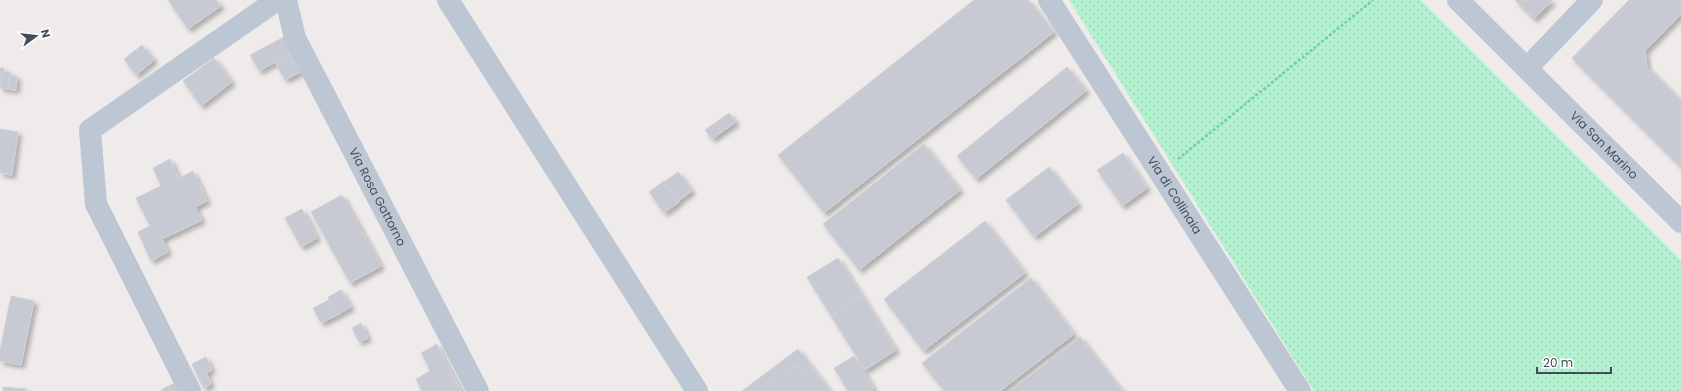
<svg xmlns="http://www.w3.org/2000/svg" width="1681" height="391" font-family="Poppins,sans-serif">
<defs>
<pattern id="grass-dots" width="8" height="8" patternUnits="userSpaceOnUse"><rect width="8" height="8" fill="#b4f1d0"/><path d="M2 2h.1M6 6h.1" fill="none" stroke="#9cd0b5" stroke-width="1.8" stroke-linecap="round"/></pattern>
<filter id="shadow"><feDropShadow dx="3.5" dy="3.5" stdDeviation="2" flood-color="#0004"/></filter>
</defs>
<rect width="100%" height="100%" fill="#efebeb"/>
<path fill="url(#grass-dots)" d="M 1069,0 L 1421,0 L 1681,260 L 1681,391 L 1314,391 Z"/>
<path fill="#c7cad2" stroke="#cfd1d8" filter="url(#shadow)" d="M 168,0 L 216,0 L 221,6 L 188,29 Z
M 974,0 L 1028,0 L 1054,32 L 824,213 L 778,155 Z
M 1515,0 L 1553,0 L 1534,19 Z
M 1629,0 L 1681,0 L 1681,14 L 1645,51 L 1647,67 L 1681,101 L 1681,167 L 1572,58 Z
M 284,37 L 292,53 L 259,71 L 250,55 Z
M 142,45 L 154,60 L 136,75 L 124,59 Z
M 290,54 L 300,72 L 285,80 L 275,62 Z
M 214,58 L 232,82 L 201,106 L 183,81 Z
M 1067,67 L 1086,91 L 976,179 L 957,156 Z
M 0,68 L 4,68 L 1,88 L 0,88 Z
M 3,72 L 10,72 L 8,89 L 1,88 Z
M 9,76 L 17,76 L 16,90 L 8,89 Z
M 729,113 L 736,122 L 722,132 L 715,123 Z
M 715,123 L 722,132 L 712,139 L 705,130 Z
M 0,129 L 18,132 L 12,175 L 0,173 Z
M 924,144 L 960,190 L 859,270 L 823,224 Z
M 1123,153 L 1147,188 L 1122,206 L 1097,170 Z
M 170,159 L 179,178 L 193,171 L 207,201 L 195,207 L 202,220 L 162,239 L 168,252 L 151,261 L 138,232 L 150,226 L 136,198 L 161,186 L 153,168 Z
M 1049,167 L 1078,204 L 1034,237 L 1006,200 Z
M 678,172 L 692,191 L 678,201 L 664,182 Z
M 664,181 L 679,202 L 664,213 L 649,192 Z
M 342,195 L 381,266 L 350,283 L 311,212 Z
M 302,209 L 308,220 L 291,229 L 285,218 Z
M 308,220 L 317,238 L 301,247 L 291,229 Z
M 985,221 L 1025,273 L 923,351 L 884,299 Z
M 838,258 L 862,296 L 831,316 L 807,277 Z
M 1031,278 L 1074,334 L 1000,391 L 944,391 L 922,363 Z
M 341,290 L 351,307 L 337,315 L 328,297 Z
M 11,296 L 34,301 L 21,365 L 0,361 L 0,350 Z
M 862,296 L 896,350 L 865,370 L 831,316 Z
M 329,300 L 337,315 L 321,323 L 313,308 Z
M 361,323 L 368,338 L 359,342 L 352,328 Z
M 1080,337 L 1122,391 L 1010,391 Z
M 437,344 L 443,356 L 427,364 L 421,353 Z
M 798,349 L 830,391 L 815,391 L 796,365 L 761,391 L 742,391 Z
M 443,356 L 461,391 L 422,391 L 416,379 L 430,371 L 427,364 Z
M 854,356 L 874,389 L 871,391 L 848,391 L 834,368 Z
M 206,357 L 212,370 L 198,377 L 192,364 Z
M 796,365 L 815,391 L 761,391 Z
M 206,373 L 211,384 L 204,388 L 198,377 Z
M 176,382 L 181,391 L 162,391 L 161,390 Z
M 3,387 L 26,389 L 26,391 L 3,391 Z"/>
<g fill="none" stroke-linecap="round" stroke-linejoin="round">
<path stroke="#6ad2a5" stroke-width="2.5" stroke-dasharray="3 2" stroke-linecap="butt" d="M 1178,159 L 1373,0"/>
<g stroke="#bdc7d3" stroke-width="22">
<path id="s1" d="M 286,0 L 295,38 L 478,391"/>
<path d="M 448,0 L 697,391"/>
<path id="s2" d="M 1049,0 L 1300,391"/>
<path id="s3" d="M 1458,0 L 1681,222"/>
<path d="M 1527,68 L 1592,0"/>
<path d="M 190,391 L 96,204 L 90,130 L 277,0"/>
</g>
</g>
<g text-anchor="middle" stroke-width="4" stroke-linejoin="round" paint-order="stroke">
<g font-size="12" fill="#434d5a" stroke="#fff">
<text dy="4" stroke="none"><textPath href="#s3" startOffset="206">Via San Marino</textPath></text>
<text dy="4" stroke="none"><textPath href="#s2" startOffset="232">Via di Collinaia</textPath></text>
<text dy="4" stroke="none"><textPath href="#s1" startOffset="218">Via Rosa Gattorno</textPath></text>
</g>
</g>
<g transform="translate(36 36) rotate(75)" stroke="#ffffff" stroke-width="3" paint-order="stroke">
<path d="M0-3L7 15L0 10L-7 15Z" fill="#434d5a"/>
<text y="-6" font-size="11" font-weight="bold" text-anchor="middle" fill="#434d5a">N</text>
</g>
<path d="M1537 367v6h74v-6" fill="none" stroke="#434d5a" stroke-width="2"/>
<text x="1543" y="367" font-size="12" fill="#434d5a" stroke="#ffffff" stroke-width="3" paint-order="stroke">20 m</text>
</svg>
